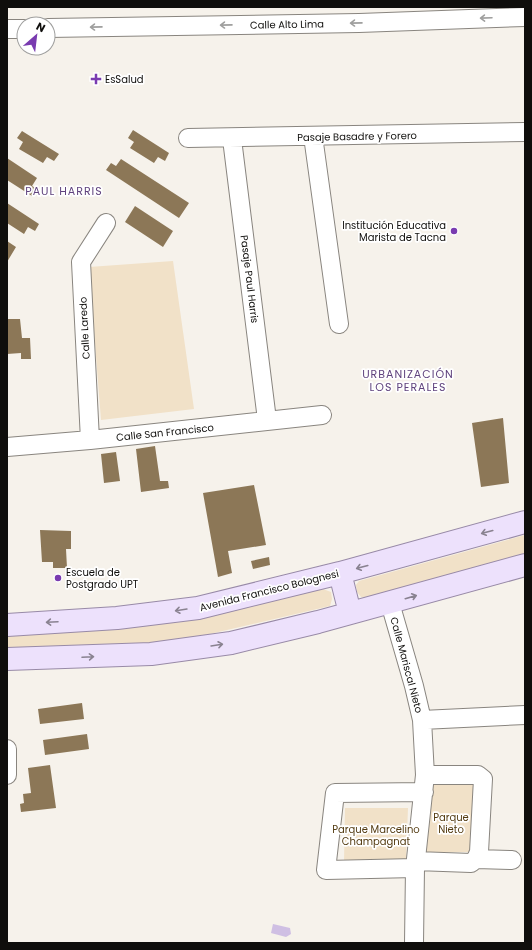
<svg xmlns="http://www.w3.org/2000/svg" width="532" height="950" font-family="Poppins,sans-serif">
<rect width="100%" height="100%" fill="#f6f2eb"/>
<path fill="#f1e1c8" d="M 173,261 L 194,409 L 101,420 L 89,267 Z
M 525,535 L 525,556 L 370,598 L 361,597 L 357,592 L 356,585 L 359,581 Z
M 323,589 L 331,592 L 332,599 L 330,606 L 171,643 L 15,651 L 7,648 L 7,637 L 13,633 L 182,622 Z
M 476,782 L 473,852 L 424,852 L 430,784 Z
M 345,808 L 408,808 L 406,860 L 344,862 Z"/>
<path fill="#cfbfe3" d="M 273,924 L 290,928 L 291,934 L 286,937 L 271,933 Z"/>
<path fill="#8c7757" d="M 133,130 L 169,153 L 165,161 L 158,157 L 154,163 L 130,148 L 134,142 L 128,138 Z
M 22,131 L 59,154 L 54,161 L 47,157 L 43,163 L 19,149 L 23,142 L 17,138 Z
M 7,158 L 37,178 L 32,186 L 37,189 L 32,196 L 7,180 Z
M 121,159 L 189,203 L 179,218 L 106,170 L 111,163 L 116,166 Z
M 7,203 L 39,224 L 35,231 L 28,227 L 24,234 L 7,223 Z
M 135,206 L 173,231 L 163,247 L 125,222 Z
M 7,241 L 16,247 L 7,262 Z
M 7,319 L 20,319 L 22,338 L 30,338 L 31,359 L 21,359 L 21,353 L 7,354 Z
M 503,418 L 509,483 L 481,487 L 472,423 Z
M 155,446 L 160,481 L 168,481 L 169,488 L 141,492 L 136,449 Z
M 116,452 L 120,481 L 104,483 L 101,454 Z
M 254,485 L 266,545 L 228,551 L 232,573 L 218,577 L 203,493 Z
M 40,530 L 71,531 L 71,549 L 66,549 L 67,568 L 53,568 L 53,562 L 42,562 Z
M 269,557 L 270,565 L 253,569 L 251,561 Z
M 82,703 L 84,719 L 40,724 L 38,709 Z
M 87,734 L 89,749 L 45,755 L 43,740 Z
M 50,765 L 56,808 L 21,812 L 20,804 L 24,803 L 23,794 L 31,793 L 28,768 Z"/>
<g fill="none" stroke-linecap="round" stroke-linejoin="round">
<g stroke="#89857f" stroke-width="20">
<path id="minor" d="M 48,28 L 359,23 L 525,17
M 7,29 L 24,29
M 313,136 L 339,324
M 188,138 L 525,132
M 232,139 L 267,420
M 90,440 L 81,262 L 106,223
M 7,447 L 90,440 L 322,415
M 390,603 L 414,686 L 422,720 L 425,775 L 415,868 L 414,943
M 422,720 L 525,715
M 7,749 L 7,775
M 476,859 L 512,860
M 416,861 L 471,863 L 476,859 L 479,852 L 483,779 L 478,775 L 425,775
M 415,868 L 326,870 L 335,793 L 424,792"/>
</g>
<g stroke="#988aa7" stroke-width="24">
<path id="major" d="M 340,573 L 350,613
M 7,625 L 117,618 L 198,608 L 340,573 L 525,522
M 7,659 L 151,654 L 231,643 L 318,622 L 525,565"/>
</g>
<use href="#minor" stroke="#fff" stroke-width="18"/>
<use href="#major" stroke="#ede1fc" stroke-width="22"/>
</g>
<defs><path id="oneway-shaft" d="M-6 0H5M1.5-3L5.5 0L1.5 3" fill="none" stroke-width="1.6" stroke-linecap="round" stroke-linejoin="round"/></defs>
<g stroke="#9f9f9e">
<use href="#oneway-shaft" transform="translate(486 18) rotate(178)"/>
<use href="#oneway-shaft" transform="translate(356 23) rotate(179)"/>
<use href="#oneway-shaft" transform="translate(226 25) rotate(179)"/>
<use href="#oneway-shaft" transform="translate(96 27) rotate(179)"/>
</g>
<g stroke="#898290">
<use href="#oneway-shaft" transform="translate(487 532) rotate(165)"/>
<use href="#oneway-shaft" transform="translate(362 567) rotate(165)"/>
<use href="#oneway-shaft" transform="translate(411 597) rotate(-16)"/>
<use href="#oneway-shaft" transform="translate(181 610) rotate(171)"/>
<use href="#oneway-shaft" transform="translate(52 622) rotate(177)"/>
<use href="#oneway-shaft" transform="translate(217 645) rotate(-9)"/>
<use href="#oneway-shaft" transform="translate(88 657) rotate(-3)"/>
</g>
<g fill="#793bb0" stroke="#fff" stroke-width="1.5">
<path d="M94 73h4v4h4v4h-4v4h-4v-4h-4v-4h4z"/>
<circle cx="454" cy="231" r="4"/>
<circle cx="58" cy="578" r="4"/>
</g>
<g text-anchor="middle" stroke-width="3.5" stroke-linejoin="round" paint-order="stroke">
<g font-size="10" fill="#0f0e0c" stroke="#fff">
<text transform="translate(287 24) rotate(-1)" y="4">Calle Alto Lima</text>
<text transform="translate(357 136) rotate(-1)" y="4">Pasaje Basadre y Forero</text>
<text transform="translate(250 279) rotate(83)" y="4">Pasaje Paul Harris</text>
<text transform="translate(84 328) rotate(-93)" y="4">Calle Laredo</text>
<text transform="translate(165 432) rotate(-6)" y="4">Calle San Francisco</text>
<text transform="translate(269 590) rotate(-14)" y="4">Avenida Francisco Bolognesi</text>
<text transform="translate(407 665) rotate(75)" y="4">Calle Mariscal Nieto</text>
</g>
<g font-size="10" fill="#0f0e0c" stroke="#fff" text-anchor="start">
<text x="105" y="83">EsSalud</text>
<text x="446" y="229" text-anchor="end">Institución Educativa<tspan x="446" dy="12">Marista de Tacna</tspan></text>
<text x="66" y="576">Escuela de<tspan x="66" dy="12">Postgrado UPT</tspan></text>
</g>
<g font-size="10" fill="#533b11" stroke="#fff">
<text x="451" y="821">Parque<tspan x="451" dy="12">Nieto</tspan></text>
<text x="376" y="833">Parque Marcelino<tspan x="376" dy="12">Champagnat</tspan></text>
</g>
<g font-size="11" letter-spacing="1" fill="#60437e" stroke="#fff">
<text x="64" y="195">PAUL HARRIS</text>
<text x="408" y="378">URBANIZACIÓN<tspan x="408" dy="13">LOS PERALES</tspan></text>
</g>
</g>
<rect width="532" height="950" fill="none" stroke="#0f0e0c" stroke-width="16"/>
<g transform="translate(36 36) rotate(28)"><circle r="19" fill="#ffffff" stroke="#9f9f9e"/>
<path d="M0-3L7 15L0 10L-7 15Z" fill="#793bb0"/>
<text y="-6" font-size="11" font-weight="bold" text-anchor="middle" fill="#0f0e0c">N</text>
</g>
</svg>
